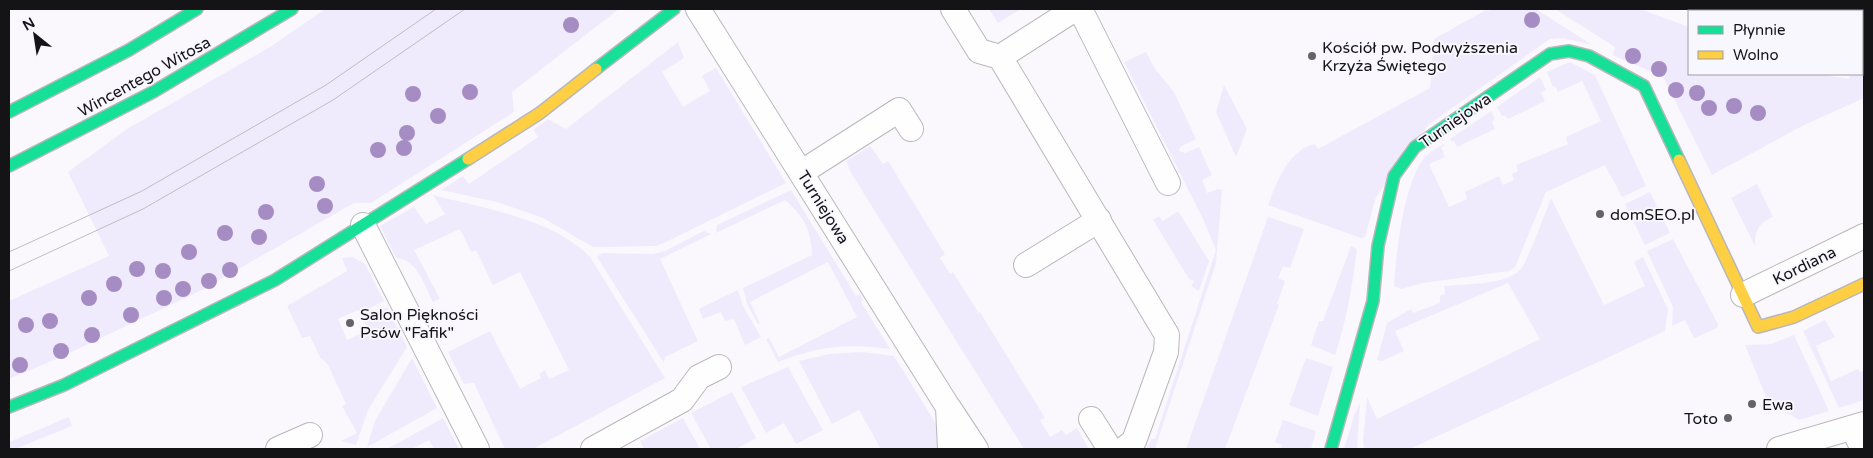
<svg xmlns="http://www.w3.org/2000/svg" width="1873" height="458" font-family="'Varela Round',sans-serif">
<rect width="100%" height="100%" fill="#faf8fd"/>
<path fill="#f0eafd" d="M 325,9 L 619,9 L 512,92 L 514,112 L 371,203 L 354,203 L 202,290 L 61,357 L 9,379 L 9,301 L 109,256 L 68,172 L 127,129 L 270,47 Z
M 989,9 L 1021,9 L 998,23 Z
M 1490,9 L 1536,9 L 1592,45 L 1563,38 L 1550,39 L 1428,125 L 1376,197 L 1365,237 L 1361,238 L 1268,205 C 1277,182 1288,150 1315,144 L 1318,149 L 1430,88 L 1434,39 L 1486,10 L 1490,11 Z
M 1555,9 L 1640,9 L 1689,27 L 1689,74 L 1819,74 L 1849,79 L 1850,74 L 1859,75 L 1864,73 L 1864,98 L 1802,126 L 1712,175 L 1663,77 L 1613,55 L 1615,47 Z
M 678,42 L 684,58 L 662,72 L 683,107 L 710,91 L 702,76 L 716,68 L 786,183 L 664,243 L 656,246 L 601,247 L 593,247 L 543,218 L 497,202 L 441,190 L 463,176 L 469,184 L 538,137 L 533,130 L 548,119 L 566,129 Z
M 1146,52 L 1155,69 L 1174,92 L 1196,139 L 1180,147 L 1179,151 L 1185,153 L 1199,147 L 1212,175 L 1202,180 L 1207,193 L 1218,189 L 1222,190 L 1216,263 L 1155,449 L 1146,449 L 1151,439 L 1155,439 L 1216,250 L 1204,221 L 1124,62 Z
M 1570,62 L 1595,75 L 1646,186 L 1622,197 L 1605,165 L 1546,192 L 1515,267 L 1509,271 L 1423,283 L 1401,289 L 1394,286 C 1396,254 1404,177 1427,155 C 1432,150 1439,147 1444,144 L 1445,145 L 1441,147 L 1445,157 L 1429,164 L 1449,207 L 1467,199 L 1465,192 L 1499,176 L 1503,185 L 1514,180 L 1512,174 L 1518,171 L 1516,165 L 1568,144 L 1566,137 L 1601,121 L 1582,81 L 1558,92 L 1555,86 L 1553,87 L 1547,72 Z
M 1540,77 L 1546,90 L 1541,93 L 1545,101 L 1508,119 L 1505,115 L 1502,116 L 1497,107 Z
M 1224,85 L 1247,129 L 1236,157 L 1216,112 Z
M 1491,111 L 1495,119 L 1492,122 L 1495,129 L 1457,147 L 1454,141 L 1452,142 L 1450,139 Z
M 870,146 L 883,164 L 888,161 L 945,254 L 940,258 L 950,274 L 953,272 L 978,312 L 976,314 L 980,312 L 1045,418 L 1040,420 L 1050,437 L 1062,430 L 1066,435 L 1077,428 L 1089,449 L 1024,449 L 851,173 L 846,161 Z
M 1757,184 L 1773,217 C 1759,223 1754,231 1755,246 L 1731,198 Z
M 791,190 L 856,296 L 860,294 L 863,300 L 861,302 L 890,349 C 849,343 817,346 778,362 L 766,339 L 769,338 L 779,357 L 857,317 L 828,262 L 750,302 L 760,323 L 758,324 L 747,304 L 743,288 L 812,255 C 811,229 804,217 785,200 L 716,233 L 717,225 Z
M 1650,192 L 1670,233 L 1645,245 L 1625,204 Z
M 433,195 C 483,208 554,219 590,257 L 665,378 L 533,449 L 505,449 L 474,383 L 464,384 L 448,352 L 490,331 L 520,389 L 541,378 L 539,374 L 545,370 L 549,379 L 569,370 L 520,272 L 493,285 L 476,250 L 471,252 L 460,229 L 414,250 L 440,299 L 433,302 C 424,285 418,260 396,258 L 380,226 L 414,207 L 426,224 L 445,214 Z
M 1551,198 L 1604,305 L 1645,286 L 1634,262 L 1643,257 L 1668,309 L 1665,331 L 1410,449 L 1364,449 L 1363,443 L 1367,397 L 1377,419 L 1540,339 L 1508,283 L 1395,331 L 1404,351 L 1382,361 L 1377,360 L 1387,323 L 1411,309 L 1413,313 L 1440,303 L 1440,296 L 1445,294 L 1444,286 C 1465,284 1505,285 1520,270 C 1527,263 1546,211 1551,198 Z
M 1178,211 L 1209,261 L 1199,291 L 1191,286 L 1194,281 L 1189,279 L 1153,220 L 1159,216 L 1163,221 Z
M 1268,217 L 1304,229 L 1290,268 L 1283,266 L 1278,278 L 1285,281 L 1277,304 L 1279,305 L 1225,449 L 1186,449 Z
M 704,231 L 711,234 L 660,259 L 698,341 L 665,357 L 664,363 L 597,257 L 602,253 L 653,254 L 665,251 Z
M 1673,239 L 1718,324 L 1717,328 L 1694,338 L 1685,320 L 1672,326 L 1673,307 L 1647,251 Z
M 1351,246 L 1357,249 C 1352,286 1347,320 1335,355 L 1311,345 L 1319,321 L 1323,321 Z
M 353,257 L 365,264 L 384,301 L 360,313 L 358,310 L 338,319 L 347,340 L 368,330 L 363,319 L 387,307 L 407,347 L 368,410 L 356,445 L 341,441 L 357,433 L 342,406 L 346,404 L 328,365 L 320,357 L 310,336 L 302,338 L 287,306 L 347,271 L 342,258 Z
M 738,290 L 743,306 L 761,337 L 745,345 L 734,319 L 725,321 L 721,312 L 703,319 L 699,309 Z
M 1825,320 L 1835,337 L 1816,346 L 1831,381 L 1858,369 L 1860,372 L 1864,370 L 1864,400 L 1839,408 L 1803,331 Z
M 1794,335 L 1829,411 L 1799,420 L 1768,402 L 1745,345 L 1771,344 Z
M 862,352 L 894,356 L 938,427 L 941,449 L 881,449 L 859,410 L 832,424 L 799,361 L 830,354 Z
M 412,358 L 437,408 L 367,447 L 375,421 Z
M 1306,358 L 1333,367 L 1318,416 L 1289,405 Z
M 788,367 L 823,430 L 796,444 L 784,423 L 766,433 L 741,387 Z
M 732,392 L 756,438 L 736,449 L 711,449 L 691,413 Z
M 1360,403 L 1357,449 L 1344,449 L 1355,413 Z
M 69,417 L 72,426 L 15,449 L 9,449 L 9,442 Z
M 443,418 L 459,449 L 434,449 L 429,440 L 412,449 L 387,449 Z
M 683,418 L 700,449 L 644,449 L 640,441 Z
M 1283,420 L 1316,431 L 1311,449 L 1280,449 L 1282,445 L 1275,442 Z"/>
<g fill="none" stroke-linecap="round" stroke-linejoin="round">
<g stroke="#b8b7ba" stroke-width="26">
<path id="street" d="M 698,9 L 948,407 L 950,449
M 953,9 L 979,51 L 1000,57 L 1167,335 L 1166,352 L 1134,441 L 1124,449
M 1080,9 L 1168,183
M 1000,57 L 1075,9
M 802,172 L 899,110 L 911,129
M 363,225 L 477,449
M 1026,265 L 1099,220
M 1743,295 L 1864,236
M 949,408 L 976,449
M 1091,419 L 1110,449
M 1853,429 L 1863,449
M 278,449 L 310,435
M 593,449 L 682,400 L 699,377 L 719,367
M 1779,449 L 1864,424"/>
</g>
<g stroke="#b8b7ba" stroke-width="14">
<path id="fast" d="M 596,69 L 674,9
M 9,112 L 129,50 L 197,9
M 9,166 L 153,92 L 292,9
M 9,407 L 64,385 L 275,280 L 468,159
M 1331,449 L 1373,301 L 1378,246 L 1394,176 L 1415,147 L 1550,54 L 1569,51 L 1589,56 L 1644,86 L 1679,160"/>
</g>
<g stroke="#b8b7ba" stroke-width="14">
<path id="slow" d="M 468,159 L 540,113 L 596,69
M 1679,160 L 1758,327 L 1794,317 L 1864,284"/>
</g>
<use href="#street" stroke="#fefeff" stroke-width="24"/>
<use href="#fast" stroke="#16e098" stroke-width="11"/>
<use href="#slow" stroke="#ffcf43" stroke-width="11"/>
<path stroke="#bebebf" stroke-width="1" d="M 9,252 L 142,191 L 326,85 L 436,9
M 9,271 L 143,209 L 333,100 L 465,9"/>
</g>
<g fill="#a58dc4">
<circle cx="1532" cy="20" r="8"/>
<circle cx="571" cy="25" r="8"/>
<circle cx="1633" cy="56" r="8"/>
<circle cx="1659" cy="69" r="8"/>
<circle cx="1676" cy="90" r="8"/>
<circle cx="470" cy="92" r="8"/>
<circle cx="1697" cy="93" r="8"/>
<circle cx="413" cy="94" r="8"/>
<circle cx="1734" cy="106" r="8"/>
<circle cx="1709" cy="108" r="8"/>
<circle cx="1758" cy="113" r="8"/>
<circle cx="438" cy="116" r="8"/>
<circle cx="407" cy="133" r="8"/>
<circle cx="404" cy="148" r="8"/>
<circle cx="378" cy="150" r="8"/>
<circle cx="317" cy="184" r="8"/>
<circle cx="325" cy="206" r="8"/>
<circle cx="266" cy="212" r="8"/>
<circle cx="225" cy="233" r="8"/>
<circle cx="259" cy="237" r="8"/>
<circle cx="189" cy="252" r="8"/>
<circle cx="137" cy="269" r="8"/>
<circle cx="230" cy="270" r="8"/>
<circle cx="163" cy="271" r="8"/>
<circle cx="209" cy="281" r="8"/>
<circle cx="114" cy="284" r="8"/>
<circle cx="183" cy="289" r="8"/>
<circle cx="89" cy="298" r="8"/>
<circle cx="164" cy="298" r="8"/>
<circle cx="131" cy="315" r="8"/>
<circle cx="50" cy="321" r="8"/>
<circle cx="26" cy="325" r="8"/>
<circle cx="92" cy="335" r="8"/>
<circle cx="61" cy="351" r="8"/>
<circle cx="20" cy="365" r="8"/>
</g>
<g fill="#646367" stroke="#f9f7fe" stroke-width="2">
<circle cx="1312" cy="56" r="5"/>
<circle cx="1600" cy="214" r="5"/>
<circle cx="350" cy="323" r="5"/>
<circle cx="1752" cy="404" r="5"/>
<circle cx="1728" cy="418" r="5"/>
</g>
<g text-anchor="middle" stroke-width="4" stroke-linejoin="round" paint-order="stroke">
<g font-size="16" fill="#141316" stroke="#f9f7fe" text-anchor="start">
<text x="1322" y="53">Kościół pw. Podwyższenia<tspan x="1322" dy="18">Krzyża Świętego</tspan></text>
<text x="1610" y="220">domSEO.pl</text>
<text x="360" y="320">Salon Piękności<tspan x="360" dy="18">Psów "Fafik"</tspan></text>
<text x="1762" y="410">Ewa</text>
<text x="1718" y="424" text-anchor="end">Toto</text>
</g>
<g font-size="16" fill="#141316" stroke="#f9f7fe">
<text transform="translate(144 76) rotate(-29)" y="6">Wincentego Witosa</text>
<text transform="translate(1455 120) rotate(-35)" y="6">Turniejowa</text>
<text transform="translate(824 207) rotate(58)" y="6">Turniejowa</text>
<text transform="translate(1804 265) rotate(-26)" y="6">Kordiana</text>
</g>
</g>
<rect width="1873" height="458" fill="none" stroke="#141316" stroke-width="20"/>
<rect x="1688" y="10" width="175" height="65" fill="#f9f7fe" stroke="#9d9ca1"/>
<rect x="1698" y="26" width="25" height="8" fill="#16e098" stroke="#9d9ca1"/>
<text x="1733" y="35" font-size="15" fill="#141316">Płynnie</text>
<rect x="1698" y="51" width="25" height="8" fill="#ffcf43" stroke="#9d9ca1"/>
<text x="1733" y="60" font-size="15" fill="#141316">Wolno</text>
<g transform="translate(35 35) rotate(330)" stroke="#f9f7fe" stroke-width="4" paint-order="stroke">
<path d="M0-4L9 19L0 12L-9 19Z" fill="#141316"/>
<text y="-8" font-size="14" font-weight="bold" text-anchor="middle" fill="#141316">N</text>
</g>
</svg>
